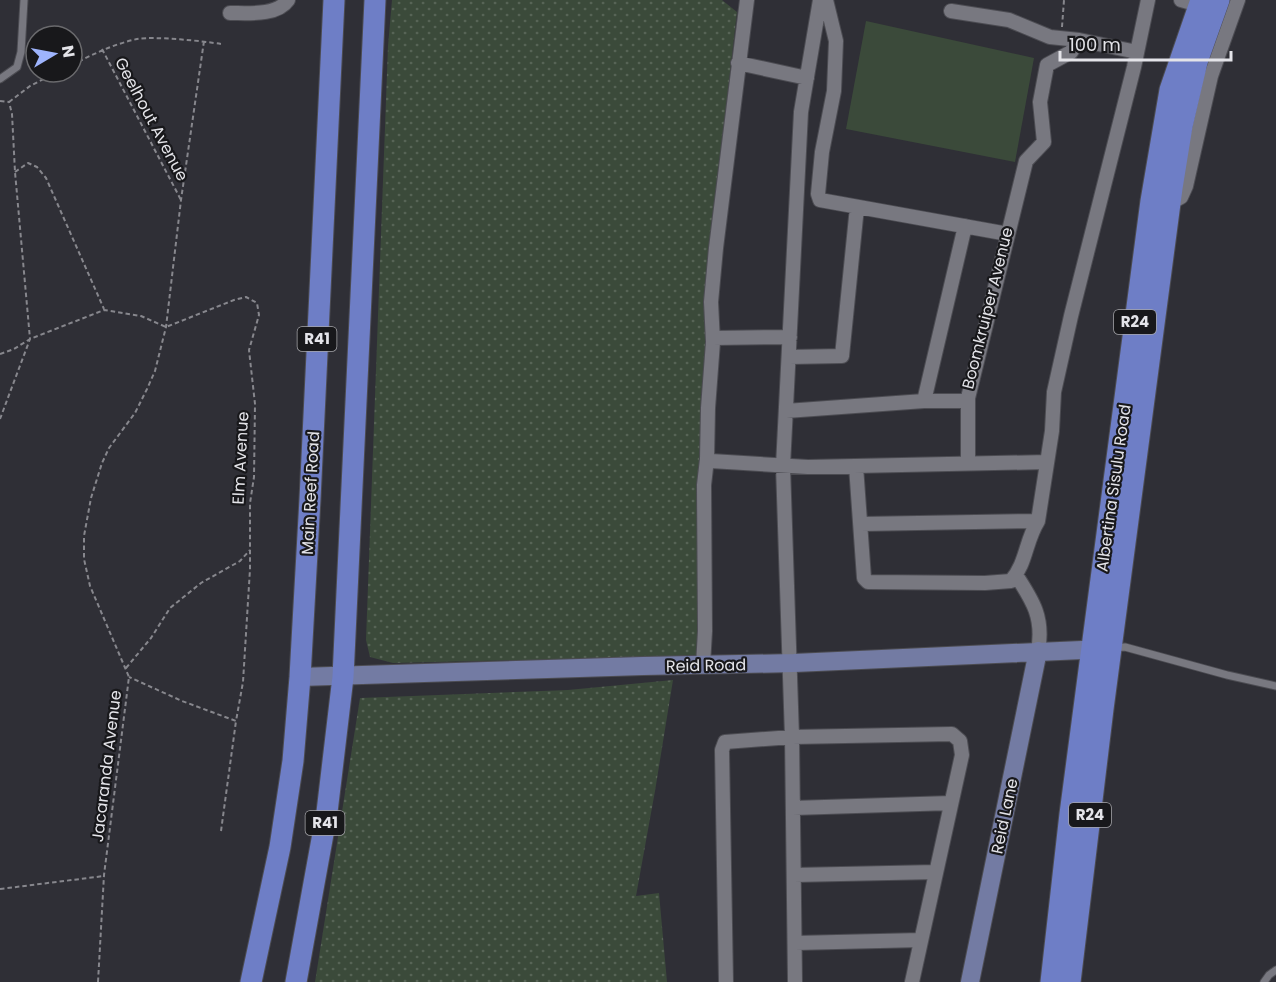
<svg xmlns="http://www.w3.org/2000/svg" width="1276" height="982" font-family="Poppins,sans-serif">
<defs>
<pattern id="green-dots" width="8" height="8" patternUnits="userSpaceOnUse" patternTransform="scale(1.5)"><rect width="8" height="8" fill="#3b4a3a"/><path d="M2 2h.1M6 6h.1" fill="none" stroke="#576456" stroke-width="1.8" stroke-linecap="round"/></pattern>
</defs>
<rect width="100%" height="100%" fill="#2f2f36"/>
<path fill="url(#green-dots)" d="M 392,0 L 722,0 L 737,12 L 713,220 L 702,424 L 702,656 L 393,663 L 370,657 L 366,640 L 388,46 Z
M 673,680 L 655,791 L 636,896 L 659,893 L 667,982 L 315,982 L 360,698 L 568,690 Z"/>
<path fill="#3b4a3a" d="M 866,21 L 1034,58 L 1015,162 L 846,129 Z"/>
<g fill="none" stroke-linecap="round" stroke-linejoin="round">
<g stroke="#4c4c52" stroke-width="9">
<path id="lane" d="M 0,79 L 17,67 L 21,52 L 24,0
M 1113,648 L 1125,647 L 1227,675 L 1276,686
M 1264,982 L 1269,975 L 1276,970"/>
</g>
<g stroke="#4c4c52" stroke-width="16">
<path id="street" d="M 820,0 L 801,112 L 783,466 L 792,737 L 952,734 L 960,741 L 962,755 L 912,982
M 826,0 L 836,41 L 834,91 L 822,152 L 818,194 L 820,200 L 1008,234
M 1181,0 L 1199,5
M 951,11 L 1009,20 L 1050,37 L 1079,40
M 230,13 C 248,13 277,16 288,0
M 738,63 L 807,78
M 1166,203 L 1170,203 L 1181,197 L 1186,186 L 1211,76 L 1238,0
M 713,338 L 790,337
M 789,357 L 842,356 L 857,207
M 924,401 L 965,226
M 786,411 L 924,401 L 968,401
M 711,461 L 808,467 L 1047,462
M 968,464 L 968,398 L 1026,161 L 1044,142 L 1040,102 L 1047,65 L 1071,52 L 1079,40 L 1137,52
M 856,466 L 864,578 L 868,582 L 985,583 L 1011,581 C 1027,562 1025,542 1038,521 L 1052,431 L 1054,392 L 1071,316 L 1134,67 L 1148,0
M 861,524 L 1038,521
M 1016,575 C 1033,601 1044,618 1038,651
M 703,665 L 705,631 L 704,485 L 707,459 L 708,408 L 713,342 L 711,302 L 716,248 L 747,0
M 793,808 L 951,803
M 794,875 L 936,872
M 795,943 L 921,940
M 726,982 L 722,750 L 725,742 L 792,737 L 795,982"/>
</g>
<g stroke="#4c4c52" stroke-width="20">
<path id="secondary" d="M 300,677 L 643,666 L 794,663 L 1104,649
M 970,982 L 1038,651"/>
</g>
<g stroke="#4c4c52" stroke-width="23">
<path id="primary" d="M 251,982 L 280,847 L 293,761 L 300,677 L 310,499 L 334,0
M 296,982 L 327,812 L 343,677 L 375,0
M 1051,982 L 1070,814 L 1151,201 L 1170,90 L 1201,0
M 1070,982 L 1103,709 L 1172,188 L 1182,126 L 1197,62 L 1219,0"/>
</g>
<path stroke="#87878d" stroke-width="2" stroke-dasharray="4.5 3" stroke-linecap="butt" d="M 1062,27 L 1064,0
M 102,49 L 181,200
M 72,65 C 93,54 114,44 137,39 C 154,36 203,41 221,44
M 0,101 L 9,102
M 9,102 L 30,86 L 57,72
M 15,172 L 28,163 L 37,167 L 46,178 L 104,309
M 0,354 L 14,349 L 30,339 L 104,310 L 141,316 L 166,327 L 234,300 L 246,297 L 257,303 L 259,315 L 249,350 L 255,404 L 254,477 L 250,503 L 250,569 L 243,682 L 236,721 L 182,701 L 129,677
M 0,419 L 30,339 L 15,172 L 12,114 L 9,102
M 126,668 L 151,638 L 170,608 L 201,583 L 240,561 L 250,550
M 221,831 L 236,721
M 0,889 L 104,876
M 98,982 L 104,875 L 129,677 L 90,586 L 84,559 L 84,536 L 91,498 L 102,463 L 109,448 L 135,413 L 147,389 L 155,371 L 166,327 L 181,200 L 204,41"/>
<use href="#lane" stroke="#787880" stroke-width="7"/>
<use href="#street" stroke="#787880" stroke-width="14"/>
<use href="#secondary" stroke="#737ba3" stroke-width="18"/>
<use href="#primary" stroke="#6e7ec6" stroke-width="21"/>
</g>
<g text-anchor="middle" stroke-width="4.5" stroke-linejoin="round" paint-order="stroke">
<g fill="#18181b" stroke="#a7a7ab" stroke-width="1.5">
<rect x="1114" y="310" width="42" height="24" rx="4.5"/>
<rect x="297.5" y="327" width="39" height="24" rx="4.5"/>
<rect x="1069" y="803" width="42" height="24" rx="4.5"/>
<rect x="305.5" y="811" width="39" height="24" rx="4.5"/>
</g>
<g font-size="15" font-weight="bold" fill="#e4e4e9">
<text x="1135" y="327">R24</text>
<text x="317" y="344">R41</text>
<text x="1090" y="820">R24</text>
<text x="325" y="828">R41</text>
</g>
<g font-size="16" fill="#e4e4e9" stroke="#18181b">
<text transform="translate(152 119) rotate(62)" y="6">Geelhout Avenue</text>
<text transform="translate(987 308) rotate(-76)" y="6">Boomkruiper Avenue</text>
<text transform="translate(240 458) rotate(-87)" y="6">Elm Avenue</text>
<text transform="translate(1113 488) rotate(-82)" y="6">Albertina Sisulu Road</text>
<text transform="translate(310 493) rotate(-87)" y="6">Main Reef Road</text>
<text transform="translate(706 665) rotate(-1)" y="6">Reid Road</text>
<text transform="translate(106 766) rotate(-83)" y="6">Jacaranda Avenue</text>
<text transform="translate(1004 816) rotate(-78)" y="6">Reid Lane</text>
</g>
</g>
<g transform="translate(54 54) rotate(80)"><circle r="28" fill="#18181b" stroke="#6a6a6d" stroke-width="1.5"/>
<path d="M0-4.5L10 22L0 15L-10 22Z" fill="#9eb4fd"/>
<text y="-9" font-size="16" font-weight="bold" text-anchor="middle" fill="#e4e4e9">N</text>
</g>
<path d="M1060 51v9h171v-9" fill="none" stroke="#e4e4e9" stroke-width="3"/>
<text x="1069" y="51" font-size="18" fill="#e4e4e9" stroke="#18181b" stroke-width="4.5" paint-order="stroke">100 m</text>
</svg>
